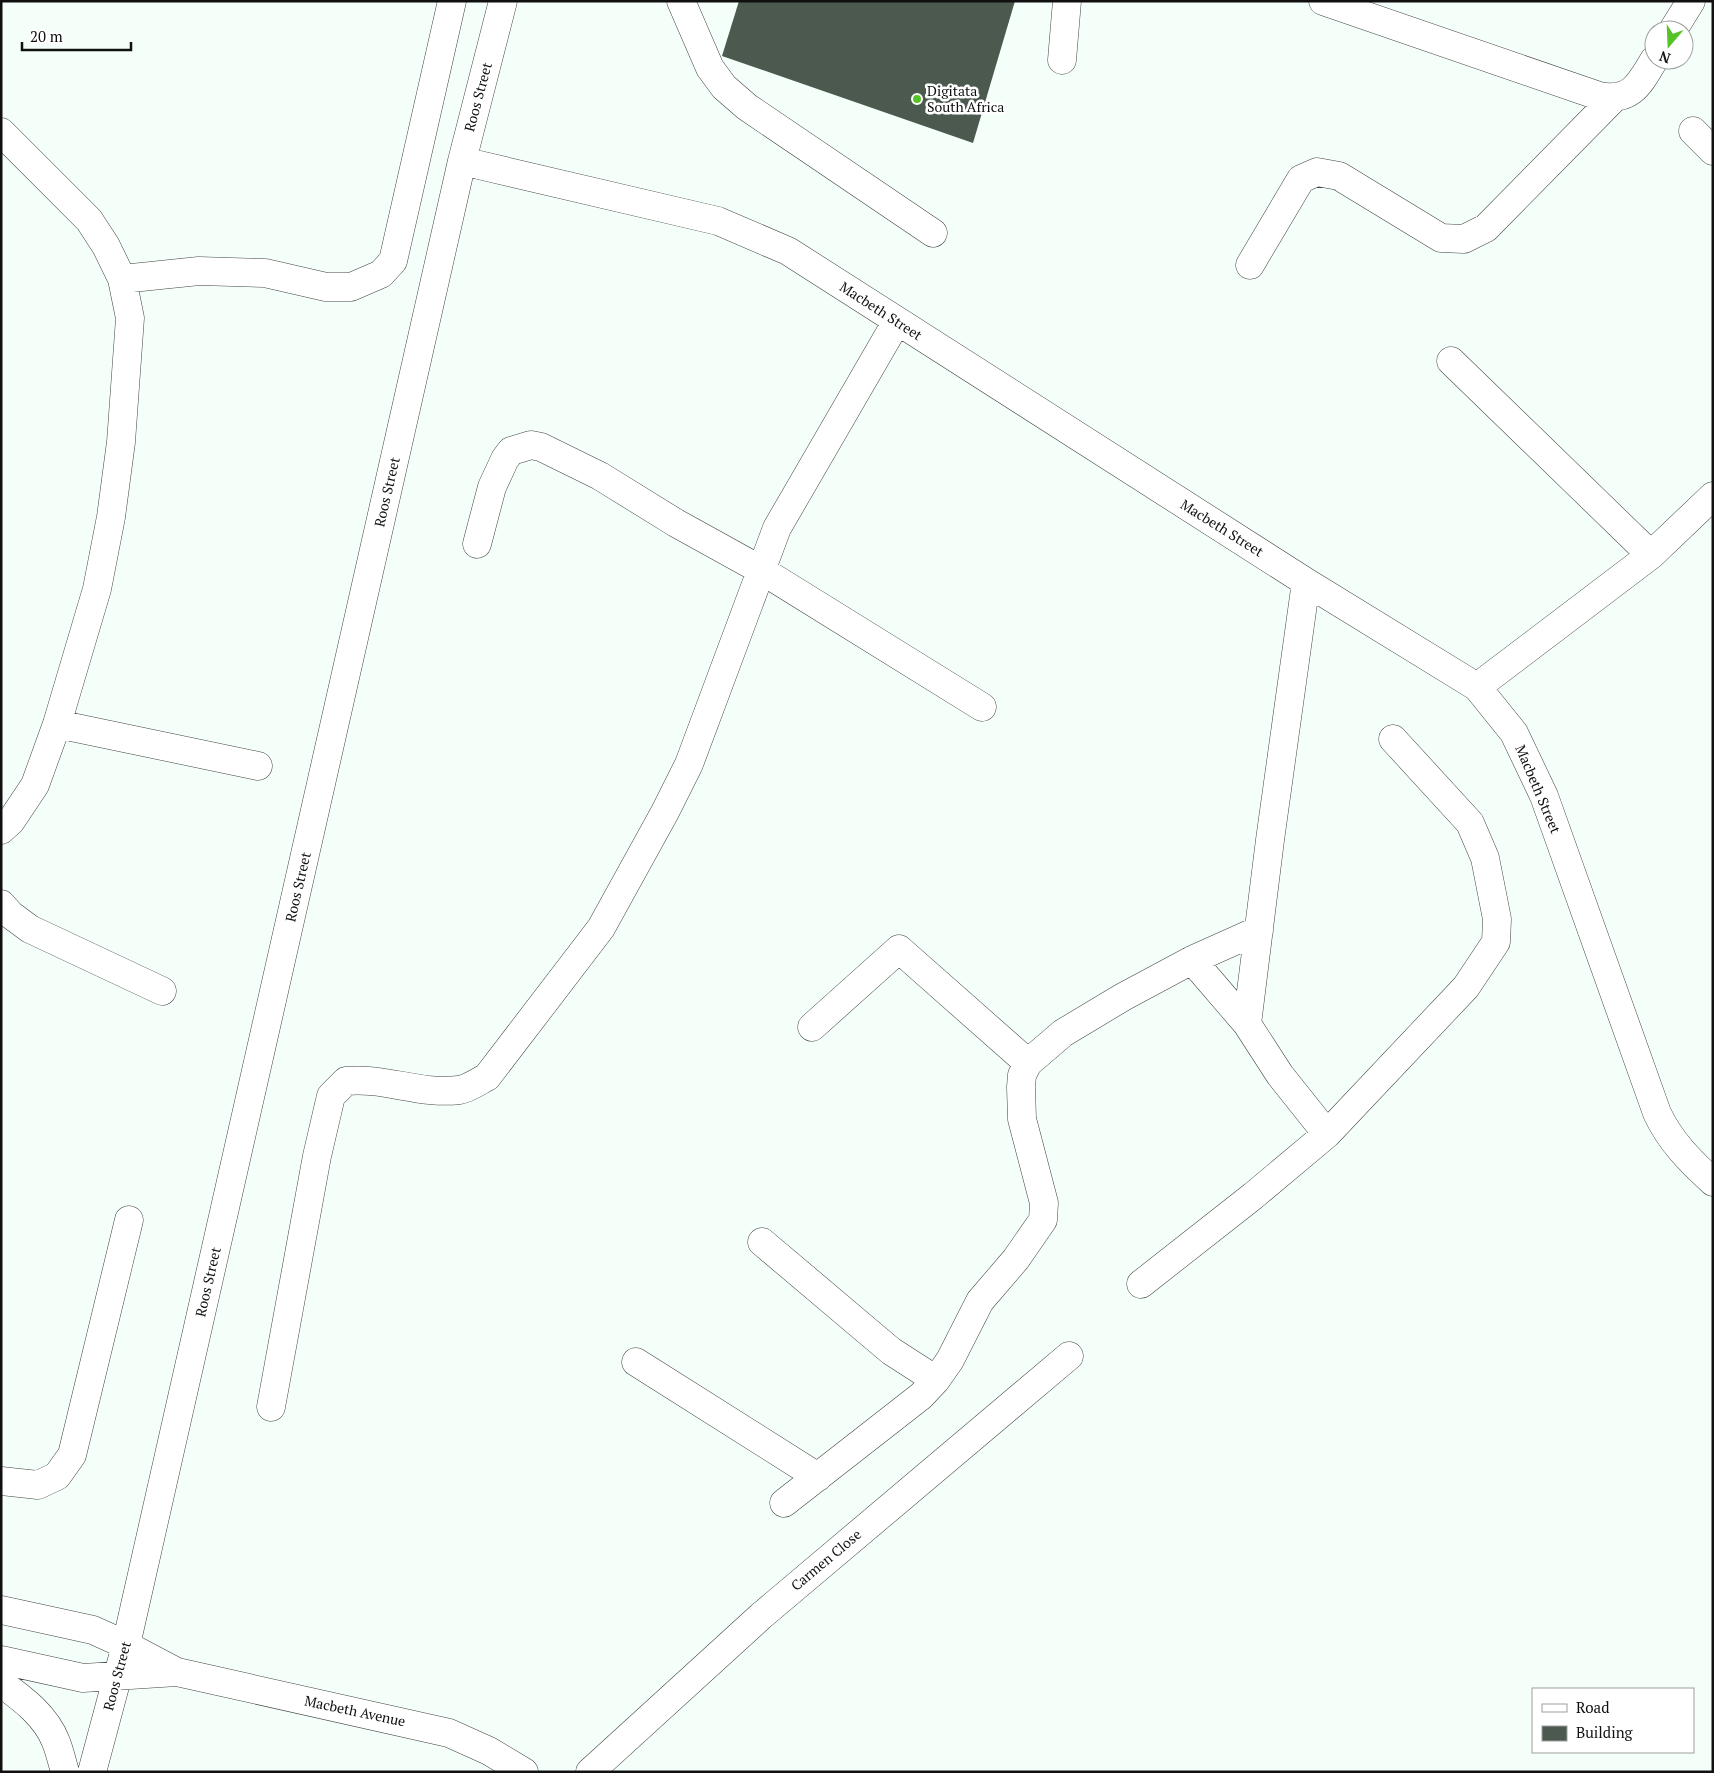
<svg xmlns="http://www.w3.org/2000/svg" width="1714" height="1773" font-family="'PT Serif',serif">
<rect width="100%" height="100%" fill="#f4fffa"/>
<path fill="#4c594e" d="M 739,1 L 1015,1 L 973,143 L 722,56 Z"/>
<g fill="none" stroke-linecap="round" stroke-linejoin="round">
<g stroke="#434343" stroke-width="29">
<path id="minor" d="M 681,1 L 710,68 L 724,87 L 747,107 L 933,233
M 1323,1 L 1599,96 C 1631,102 1639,85 1654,60
M 1673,30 L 1691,1
M 1062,60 L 1067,1
M 1693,131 L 1713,151
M 1,132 L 89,220 L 106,246 L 122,279 L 130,318 L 121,442 L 111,517 L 97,589 L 57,724 L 35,785 L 11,821 L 1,830
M 462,161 L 718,221 L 788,251 L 1306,582 L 1477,687 L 1514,733 L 1544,796 L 1657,1113 C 1670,1141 1690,1161 1713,1182
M 1250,265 L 1301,179 L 1317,172 L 1339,176 L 1441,238 L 1464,239 L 1486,228 L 1613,99
M 122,279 L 199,271 L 265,273 L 326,287 L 351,287 L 381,274 L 393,261 L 452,1
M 1451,361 L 1651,555
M 477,544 L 492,487 L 505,459 L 511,451 L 531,445 L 541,447 L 600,476 L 676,523 L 761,570 L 982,707
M 1306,582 L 1270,840 L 1247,1024 L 1280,1075 L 1327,1134
M 1477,687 L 1651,555 L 1713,496
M 57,724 L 258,766
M 1,904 L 11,915 L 30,929 L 162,991
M 1192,960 L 1247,1024
M 812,1027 L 899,949 L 1028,1063
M 762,1242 L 891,1351 L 936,1380
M 1141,1284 L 1253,1196 L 1327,1134 L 1466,987 L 1496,942 L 1497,919 L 1485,858 L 1470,823 L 1393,739
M 636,1362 L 818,1477
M 271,1407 L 317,1156 L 331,1096 L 346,1081 C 384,1077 421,1095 459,1090 C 468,1089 479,1081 487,1077 L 601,928 L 665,812 L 689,764 L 777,528 L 897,321
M 1,1481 L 38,1485 L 57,1476 L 72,1455 L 129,1220
M 784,1503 L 921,1396 L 936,1380 L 950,1360 L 980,1301 L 1016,1259 L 1043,1220 L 1044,1203 L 1022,1119 L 1021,1087 L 1022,1075 L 1028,1063 L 1063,1033 L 1123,997 L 1192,960 L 1259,930
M 1,1610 L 93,1630 L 126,1645 L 177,1672 L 449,1733 L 489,1751 L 524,1772
M 1,1660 L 83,1678 L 177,1672
M 1,1683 C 23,1699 46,1716 56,1742 C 60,1752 62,1762 65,1772
M 92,1772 L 126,1645 L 462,161 L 503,1
M 590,1772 L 761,1616 L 1069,1356"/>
</g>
<use href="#minor" stroke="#fff" stroke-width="28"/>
</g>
<circle fill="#55c326" stroke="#fff" stroke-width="2" cx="917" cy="99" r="5"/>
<g text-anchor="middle" stroke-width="5" stroke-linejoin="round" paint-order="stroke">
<g font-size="14" fill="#101010" stroke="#fff" text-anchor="start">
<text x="927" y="96">Digitata<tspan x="927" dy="16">South Africa</tspan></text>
</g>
<g font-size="14" fill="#101010" stroke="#fff">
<text transform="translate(478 97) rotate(-75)" y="5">Roos Street</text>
<text transform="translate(881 311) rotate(33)" y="5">Macbeth Street</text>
<text transform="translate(387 492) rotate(-77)" y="5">Roos Street</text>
<text transform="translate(1222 528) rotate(32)" y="5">Macbeth Street</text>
<text transform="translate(1538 789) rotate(67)" y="5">Macbeth Street</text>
<text transform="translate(298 887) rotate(-77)" y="5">Roos Street</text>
<text transform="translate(208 1282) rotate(-77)" y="5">Roos Street</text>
<text transform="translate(826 1560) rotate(-40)" y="5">Carmen Close</text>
<text transform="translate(117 1676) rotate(-75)" y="5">Roos Street</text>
<text transform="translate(355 1711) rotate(12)" y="5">Macbeth Avenue</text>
</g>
</g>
<rect width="1714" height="1773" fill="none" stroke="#101010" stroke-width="5"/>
<rect x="1532" y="1688" width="162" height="65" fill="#ffffff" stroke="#9f9f9f"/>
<rect x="1542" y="1704" width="25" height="8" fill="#ffffff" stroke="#9f9f9f"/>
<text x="1576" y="1713" font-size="15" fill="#101010">Road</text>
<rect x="1542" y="1726" width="25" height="15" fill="#4c594e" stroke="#9f9f9f"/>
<text x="1576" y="1738" font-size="15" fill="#101010">Building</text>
<g transform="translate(1669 45) rotate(199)"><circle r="24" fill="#ffffff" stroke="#9f9f9f"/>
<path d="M0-4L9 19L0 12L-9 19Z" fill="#55c326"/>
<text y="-8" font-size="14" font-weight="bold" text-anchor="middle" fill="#101010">N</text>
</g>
<path d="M22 42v8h109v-8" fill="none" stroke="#101010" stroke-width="2.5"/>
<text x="30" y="42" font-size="15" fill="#101010" stroke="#ffffff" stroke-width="4" paint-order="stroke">20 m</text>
</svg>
